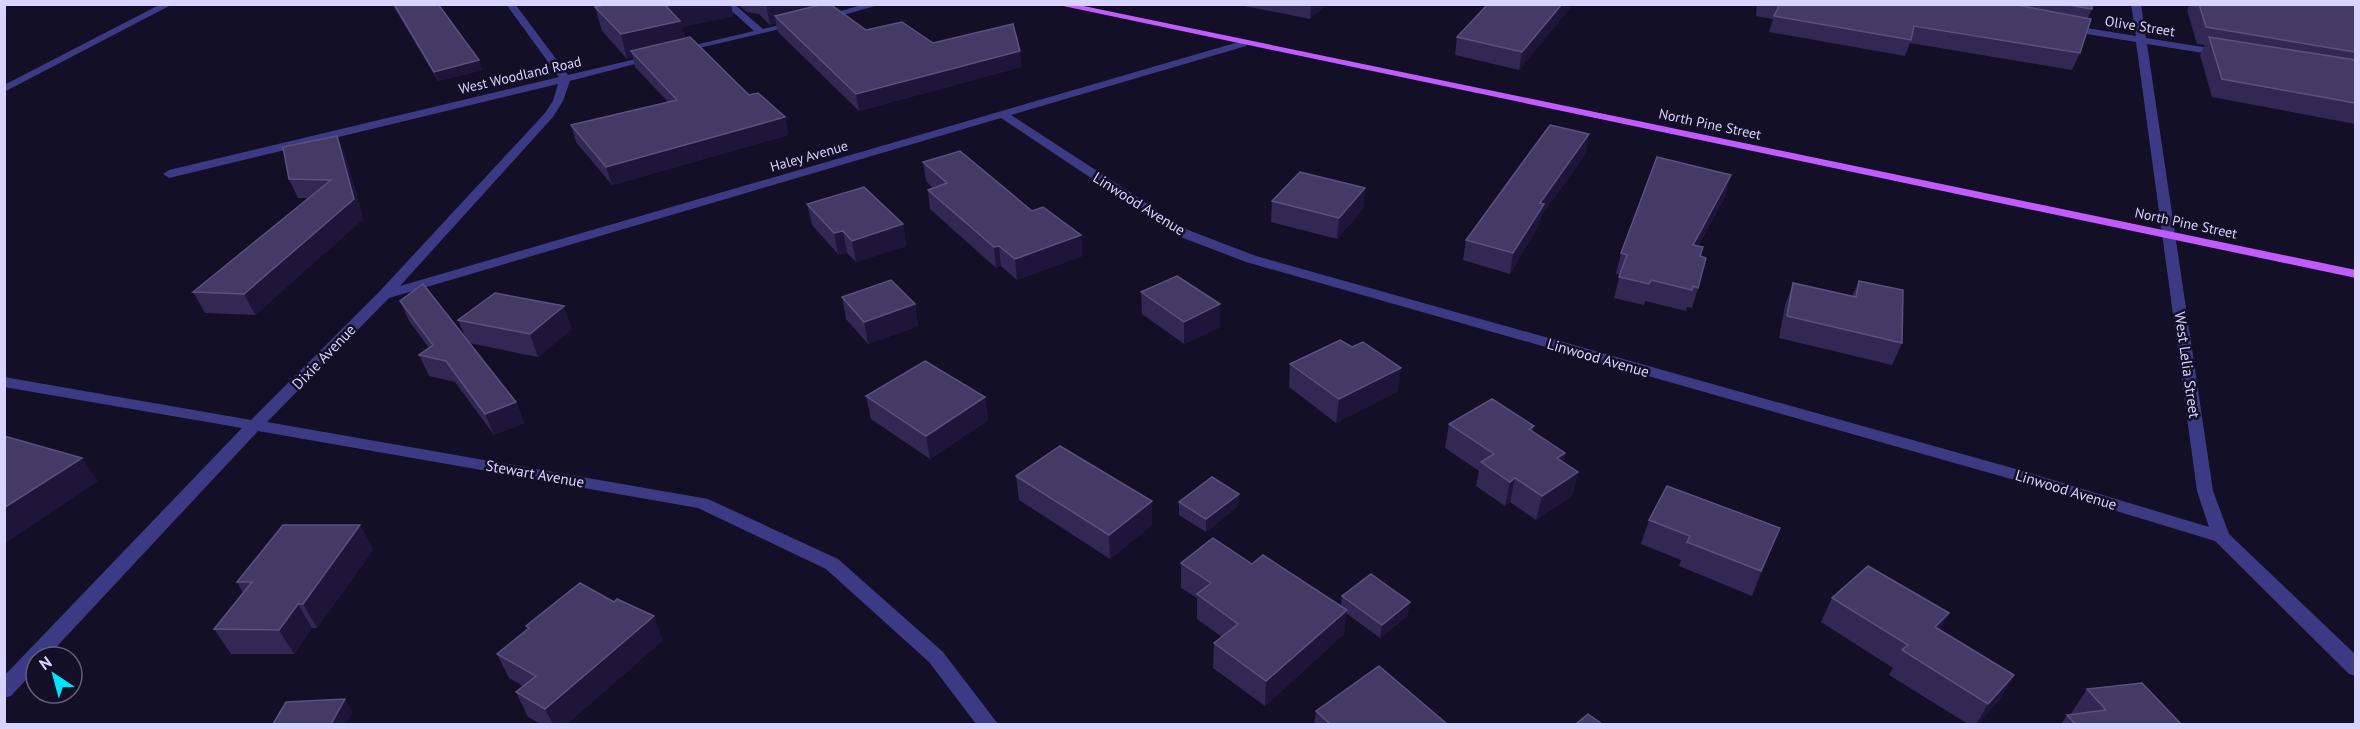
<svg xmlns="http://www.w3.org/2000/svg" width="2360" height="729" font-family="'PT Sans',sans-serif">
<rect width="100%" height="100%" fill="#130f26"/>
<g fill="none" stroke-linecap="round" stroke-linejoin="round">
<path fill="#3d3a85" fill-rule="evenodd" d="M 161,4 L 173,4 L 4,92 L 4,85 Z
M 506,4 L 515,4 L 568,75 L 653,55 L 658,58 L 570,81 L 563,101 L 553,117 L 400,286 L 1242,41 L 1247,44 L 1246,46 L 1011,115 L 1188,230 L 1256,256 L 2023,471 L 2209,527 L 2197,491 L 2136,42 L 2068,31 L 2063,28 L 2068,25 L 2136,36 L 2131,4 L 2141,4 L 2146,38 L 2222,50 L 2227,53 L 2222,56 L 2147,44 L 2213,491 L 2229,534 L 2356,655 L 2356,676 L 2349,674 L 2215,541 L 2011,479 L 1246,262 L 1178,236 L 1001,118 L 389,298 L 267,422 L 708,499 L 838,559 L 943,652 L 998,724 L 976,724 L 929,662 L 826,569 L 698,508 L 258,431 L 47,657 L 36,657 L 36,669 L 11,696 L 4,698 L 4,676 L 242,428 L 4,387 L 4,377 L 251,420 L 379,292 L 545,113 L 553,101 L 558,84 L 169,178 L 163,174 L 169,170 L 559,77 Z
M 724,4 L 734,4 L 763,29 L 796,21 L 801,24 L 678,53 L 678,49 L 754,31 Z
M 865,4 L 882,4 L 822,21 L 817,18 Z"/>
<path fill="#c25bff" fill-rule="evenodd" d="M 1054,4 L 1074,4 L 2356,270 L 2356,278 Z"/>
</g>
<path fill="#312854" d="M 392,4 L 438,4 L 479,60 L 482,70 L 438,81 Z
M 598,4 L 731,4 L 733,16 L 682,27 L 685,38 L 749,95 L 785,117 L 788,135 L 612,185 L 576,142 L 571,125 L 668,102 L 635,67 L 633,57 L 627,59 L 602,31 L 595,7 L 600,6 Z
M 737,4 L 821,4 L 866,30 L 933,43 L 1020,51 L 1021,67 L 859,111 L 778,32 L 776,23 L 770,25 L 759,14 L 747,12 Z
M 1234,4 L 1327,4 L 1310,19 Z
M 1573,4 L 1519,70 L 1455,55 L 1457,37 Z
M 1757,4 L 2092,4 L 2092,9 L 2088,18 L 2080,53 L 2072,70 L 1910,43 L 1905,56 L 1769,32 L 1773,19 L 1756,16 Z
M 2190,4 L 2355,4 L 2355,124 L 2212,97 L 2200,55 L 2205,45 L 2197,44 L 2187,10 Z
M 1586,153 L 1541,216 L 1540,223 L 1510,274 L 1463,260 L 1466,240 Z
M 345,154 L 363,219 L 255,315 L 205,313 L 193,292 L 308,198 L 298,198 L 289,179 Z
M 923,162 L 1032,211 L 1081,235 L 1082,256 L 1017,280 L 1001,266 L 996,268 L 930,209 L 928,190 L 933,188 L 926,181 Z
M 1365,188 L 1363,209 L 1337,239 L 1271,222 L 1272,201 Z
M 1726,195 L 1698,246 L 1700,256 L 1698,288 L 1692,308 L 1687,307 L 1686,311 L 1645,301 L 1644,305 L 1614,298 L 1620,274 L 1616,274 L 1621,253 Z
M 807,204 L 903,224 L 906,246 L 856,262 L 847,253 L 838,254 L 812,225 Z
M 1859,281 L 1902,343 L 1892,365 L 1779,338 L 1785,305 L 1793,283 L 1852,296 Z
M 1141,292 L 1220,304 L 1220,327 L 1184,344 L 1142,314 Z
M 842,297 L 915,304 L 918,326 L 868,344 L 846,319 Z
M 400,301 L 466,339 L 458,320 L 572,329 L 538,357 L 469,343 L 516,402 L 524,423 L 494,435 L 455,382 L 429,376 L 419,355 L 429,348 L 409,321 Z
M 1352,347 L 1398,391 L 1336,423 L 1289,387 L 1290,364 Z
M 866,396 L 985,397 L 988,420 L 930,459 L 871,419 Z
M 1449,424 L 1534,426 L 1532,432 L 1565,453 L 1563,462 L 1578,472 L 1572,496 L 1536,520 L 1510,502 L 1505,506 L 1476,486 L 1479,471 L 1445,448 Z
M 1016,476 L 1152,501 L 1152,525 L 1110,559 L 1019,500 Z
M 1239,494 L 1238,506 L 1206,532 L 1179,515 L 1179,502 Z
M 1649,520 L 1780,528 L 1752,596 L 1679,566 L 1681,560 L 1641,544 Z
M 360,525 L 373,550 L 317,628 L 312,628 L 294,654 L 231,654 L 214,629 L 243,593 L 237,582 Z
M 1181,563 L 1252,564 L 1341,606 L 1342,596 L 1408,615 L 1380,638 L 1346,613 L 1344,634 L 1265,706 L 1213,668 L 1214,643 L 1222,637 L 1197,619 L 1197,598 L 1181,588 Z
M 1832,598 L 1949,613 L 1940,630 L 2000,700 L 1977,724 L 1968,724 L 1889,675 L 1893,668 L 1821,622 Z
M 526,626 L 663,640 L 567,724 L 541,724 L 528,717 L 516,692 L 523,686 L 509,678 L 497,654 L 528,630 Z
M 2087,689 L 2181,724 L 2061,724 L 2067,715 L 2070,715 Z
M 1316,711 L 1447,724 L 1314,724 Z"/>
<path fill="#1d163a" d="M 674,4 L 731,4 L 733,16 L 682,27 L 686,45 L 631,51 L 633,57 L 627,59 L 621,34 L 666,6 Z
M 766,4 L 821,4 L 822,12 L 775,16 L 776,23 L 770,25 Z
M 1311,4 L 1327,4 L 1310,19 Z
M 1562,4 L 1573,4 L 1519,70 L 1522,52 Z
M 1020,51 L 1021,67 L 859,111 L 856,94 Z
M 479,60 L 482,70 L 438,81 L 434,72 Z
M 785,117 L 788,135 L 612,185 L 606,167 Z
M 1589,134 L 1586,153 L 1541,216 L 1540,223 L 1510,274 L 1513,253 L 1540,203 Z
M 337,136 L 345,154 L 363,219 L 255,315 L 244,294 L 354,199 Z
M 1731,175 L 1726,195 L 1687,265 L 1693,245 Z
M 1365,188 L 1363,209 L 1337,239 L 1339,218 Z
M 903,224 L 906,246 L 856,262 L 852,241 Z
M 843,231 L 847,253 L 838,254 L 834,233 Z
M 1081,235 L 1082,256 L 1017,280 L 1015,259 Z
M 999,246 L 1001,266 L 996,268 L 994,247 Z
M 915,304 L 918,326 L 868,344 L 864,322 Z
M 1220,304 L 1220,327 L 1184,344 L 1184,322 Z
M 564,306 L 572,329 L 538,357 L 530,334 Z
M 1401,368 L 1398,391 L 1336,423 L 1339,399 Z
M 985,397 L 988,420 L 930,459 L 926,436 Z
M 516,402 L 524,423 L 494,435 L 485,414 Z
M 1565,453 L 1560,476 L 1557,458 Z
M 82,458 L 98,481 L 4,544 L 4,508 Z
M 1578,472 L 1572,496 L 1536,520 L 1542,496 Z
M 1515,478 L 1510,502 L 1505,506 L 1510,482 Z
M 1239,494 L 1238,506 L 1206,532 L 1206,519 Z
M 1152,501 L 1152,525 L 1110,559 L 1109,535 Z
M 360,525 L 373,550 L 317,628 L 303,604 Z
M 1780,528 L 1770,552 L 1752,596 L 1761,571 Z
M 1410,602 L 1408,615 L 1380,638 L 1382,625 Z
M 298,604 L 312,628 L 294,654 L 279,630 Z
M 1347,610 L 1344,634 L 1265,706 L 1266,681 Z
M 1949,613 L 1936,638 L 1935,627 Z
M 654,616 L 663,640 L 567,724 L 553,724 L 545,709 Z
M 2014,675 L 2000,700 L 1977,724 L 1976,724 L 1988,704 Z
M 345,699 L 353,712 L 346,724 L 331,724 Z"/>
<path fill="#433a66" stroke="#5a527e" stroke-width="1.5" d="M 394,4 L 438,4 L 479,60 L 434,72 Z
M 609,4 L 674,4 L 666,6 L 680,21 L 621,34 L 595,7 Z
M 824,4 L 830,4 L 866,30 L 902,22 L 933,43 L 1013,24 L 1020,51 L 856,94 L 775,16 Z
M 1488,4 L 1562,4 L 1522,52 L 1457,37 Z
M 1780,4 L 2011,4 L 2091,19 L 2080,53 L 1914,26 L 1911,40 L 1774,16 Z
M 2063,4 L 2092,4 L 2092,9 Z
M 2199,4 L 2355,4 L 2355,52 L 2206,27 Z
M 690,37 L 749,95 L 758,93 L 785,117 L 606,167 L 571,125 L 677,100 L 631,51 Z
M 2209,37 L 2355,60 L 2355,103 L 2222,79 Z
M 1550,125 L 1589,134 L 1540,203 L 1544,204 L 1513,253 L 1466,240 Z
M 337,136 L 354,199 L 244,294 L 193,292 L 331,180 L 289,179 L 283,147 Z
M 960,151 L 1032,211 L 1043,207 L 1081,235 L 1015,259 L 999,246 L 994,247 L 928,190 L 947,183 L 923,162 Z
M 1657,157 L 1731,175 L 1693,245 L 1703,247 L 1700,256 L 1706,258 L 1698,288 L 1693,286 L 1692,290 L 1651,280 L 1649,284 L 1619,277 L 1627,255 L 1621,253 Z
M 1300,172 L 1365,188 L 1339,218 L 1272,201 Z
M 864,187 L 903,224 L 852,241 L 843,231 L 834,233 L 807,204 Z
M 1177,276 L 1220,304 L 1184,322 L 1141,292 Z
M 891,280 L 915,304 L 864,322 L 842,297 Z
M 1859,281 L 1903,290 L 1902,343 L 1787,316 L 1793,283 L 1856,297 Z
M 423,284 L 516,402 L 485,414 L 446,361 L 419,355 L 433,345 L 400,301 Z
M 495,293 L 564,306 L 530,334 L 458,320 Z
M 1340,340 L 1352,347 L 1363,342 L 1401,368 L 1339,399 L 1290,364 Z
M 925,361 L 985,397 L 926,436 L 866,396 Z
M 1492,399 L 1534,426 L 1529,429 L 1565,453 L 1557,458 L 1578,472 L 1542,496 L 1515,478 L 1510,482 L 1481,462 L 1494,454 L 1449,424 Z
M 4,436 L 82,458 L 4,508 Z
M 1060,446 L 1152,501 L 1109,535 L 1016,476 Z
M 1212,477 L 1239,494 L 1206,519 L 1179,502 Z
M 1667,486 L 1780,528 L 1761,571 L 1687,542 L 1690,536 L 1649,520 Z
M 283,525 L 360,525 L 303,604 L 298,604 L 279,630 L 214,629 L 252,582 L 237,582 Z
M 1213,538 L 1252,564 L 1263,555 L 1347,610 L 1266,681 L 1214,643 L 1238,624 L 1197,594 L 1211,583 L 1181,563 Z
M 1868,566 L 1949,613 L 1935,627 L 2014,675 L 1988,704 L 1902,650 L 1908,645 L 1832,598 Z
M 1371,574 L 1410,602 L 1382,625 L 1342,596 Z
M 580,583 L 614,602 L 617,599 L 654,616 L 545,709 L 516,692 L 536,676 L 497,654 L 529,628 L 526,626 Z
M 1379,666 L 1447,724 L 1330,724 L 1316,711 Z
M 2142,683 L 2181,724 L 2075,724 L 2067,715 L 2106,710 L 2087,689 Z
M 345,699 L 331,724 L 273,724 L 286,702 Z
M 1588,714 L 1602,724 L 1576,724 Z"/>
<g text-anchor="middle" stroke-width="5" stroke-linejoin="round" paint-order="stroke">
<g font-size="14" fill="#d9d4ff" stroke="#130f26">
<text transform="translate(2140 26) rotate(9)" y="5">Olive Street</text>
<text transform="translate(520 75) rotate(-13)" y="5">West Woodland Road</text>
<text transform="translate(1710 124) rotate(12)" y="5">North Pine Street</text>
<text transform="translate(809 156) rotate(-16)" y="5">Haley Avenue</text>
<text transform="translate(2186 223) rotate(12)" y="5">North Pine Street</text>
</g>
<g font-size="15" fill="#d9d4ff" stroke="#130f26">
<text transform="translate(1139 204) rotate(32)" y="5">Linwood Avenue</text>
<text transform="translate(324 357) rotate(-46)" y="5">Dixie Avenue</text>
<text transform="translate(1598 358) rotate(16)" y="5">Linwood Avenue</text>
<text transform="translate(2187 365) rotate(82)" y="5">West Lelia Street</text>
<text transform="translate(535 474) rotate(10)" y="5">Stewart Avenue</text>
<text transform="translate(2066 490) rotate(17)" y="5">Linwood Avenue</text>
</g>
</g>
<rect width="2360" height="729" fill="none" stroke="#d9d4ff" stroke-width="12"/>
<g transform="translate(54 675) rotate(324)"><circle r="28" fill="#130f26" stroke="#625e7d" stroke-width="1.5"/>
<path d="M0-4.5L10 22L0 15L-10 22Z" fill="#00e5ff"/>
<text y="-9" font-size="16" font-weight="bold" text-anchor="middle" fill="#d9d4ff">N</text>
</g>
</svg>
